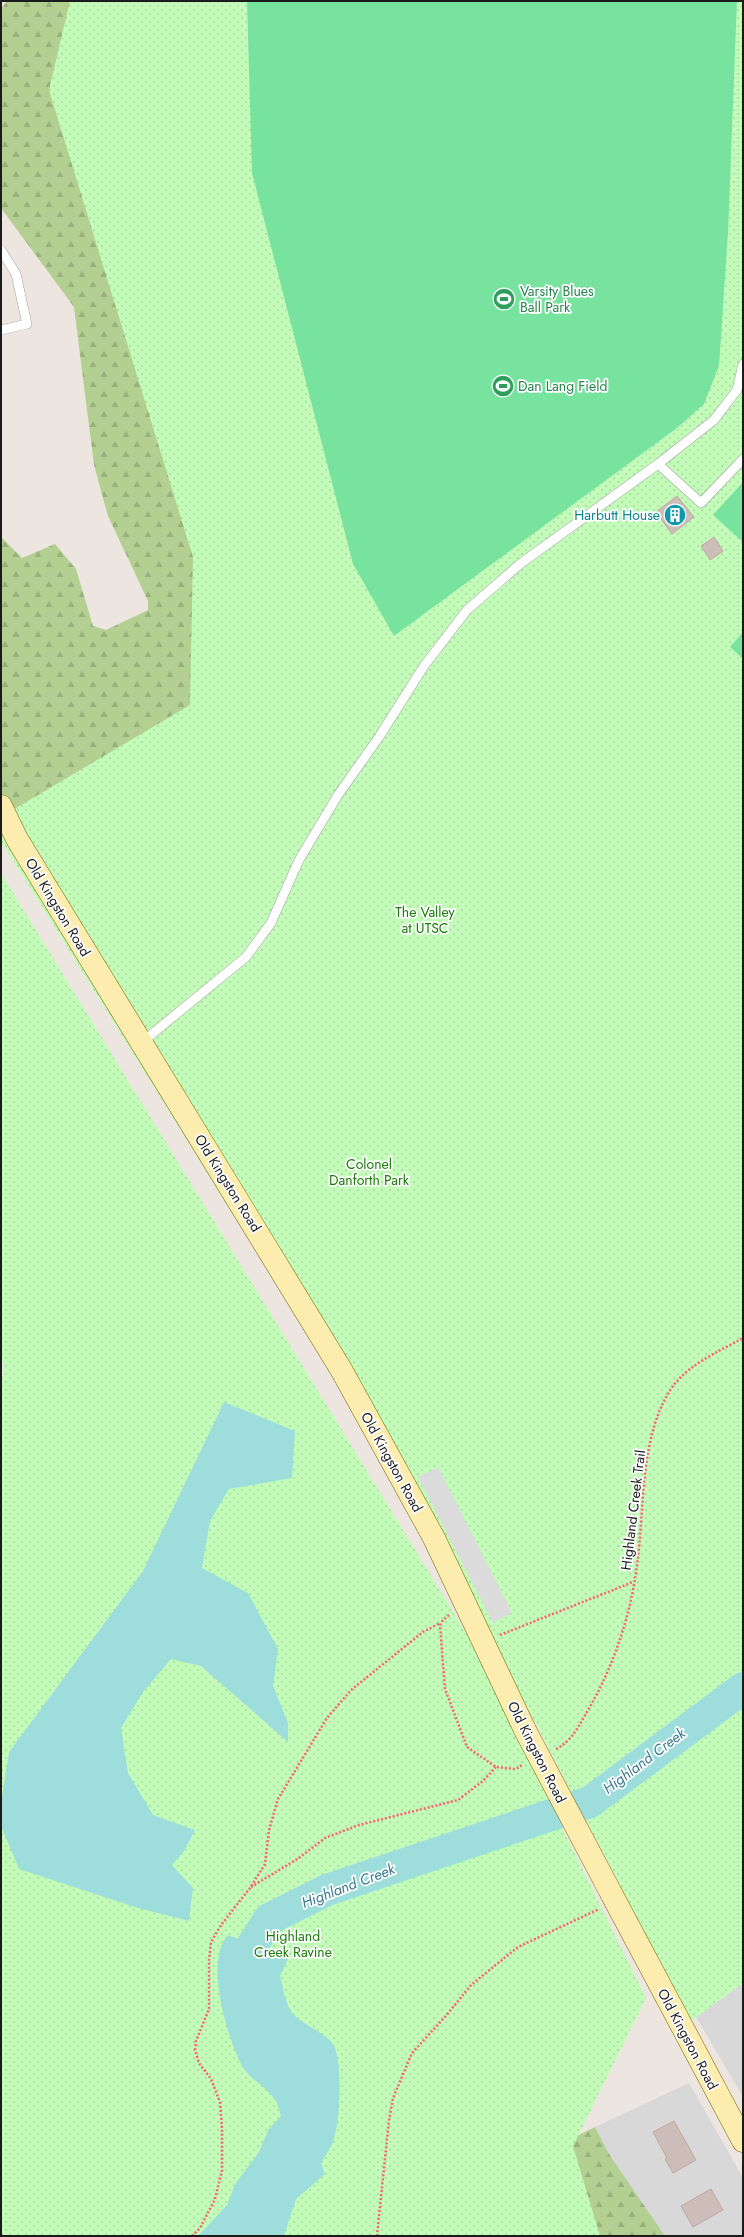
<svg xmlns="http://www.w3.org/2000/svg" width="744" height="2237" font-family="Jost,sans-serif">
<defs>
<pattern id="forest-firs" width="22" height="20" patternUnits="userSpaceOnUse"><rect width="22" height="20" fill="#b3cf92"/><path d="M5 1l3.5 6h-7zM16 11l3.5 6h-7z" fill="#99b17d"/></pattern>
<pattern id="park-dots" width="8" height="8" patternUnits="userSpaceOnUse"><rect width="8" height="8" fill="#c3fcb8"/><path d="M2 2h.1M6 6h.1" fill="none" stroke="#a7d79e" stroke-width="1.8" stroke-linecap="round"/></pattern>
</defs>
<rect width="100%" height="100%" fill="#ede5e0"/>
<path fill="#d9d8d8" d="M 743,1983 L 743,2097 L 696,2017 Z
M 689,2083 L 743,2178 L 743,2236 L 665,2236 L 609,2154 L 595,2127 Z"/>
<path fill="url(#forest-firs)" d="M 7,1 L 244,1 L 424,647 L 1,845 L 1,537 L 22,558 L 55,544 L 76,569 L 93,626 L 106,630 L 148,610 L 148,601 L 108,516 L 94,465 L 74,307 L 1,208 L 1,9 Z
M 595,2127 L 609,2154 L 665,2236 L 480,2236 L 512,2168 Z"/>
<path fill="url(#park-dots)" d="M 70,1 L 743,1 L 743,1983 L 691,2021 L 465,1588 L 1,841 L 1,817 L 190,705 L 193,557 L 49,90 Z
M 1,873 L 466,1633 L 646,1998 L 573,2146 L 600,2236 L 1,2236 L 1,1390 L 4,1363 L 1,1360 Z"/>
<path fill="#78e29f" d="M 247,1 L 737,1 L 728,233 L 719,366 L 704,404 L 677,428 L 394,636 L 353,564 L 252,173 Z
M 743,482 L 743,542 L 713,515 Z
M 743,632 L 743,659 L 730,647 Z"/>
<path fill="#dbdbdb" d="M 438,1467 L 512,1613 L 493,1623 L 418,1477 Z"/>
<path fill="#9ddedd" d="M 224,1402 L 295,1431 L 292,1478 L 229,1489 L 210,1521 L 202,1568 L 248,1593 L 278,1649 L 273,1686 L 288,1723 L 288,1742 L 201,1666 L 171,1659 L 143,1692 L 121,1728 L 128,1773 L 153,1815 L 195,1830 L 184,1851 L 172,1865 L 193,1888 L 189,1921 L 138,1908 L 19,1869 L 1,1826 L 1,1804 L 9,1752 L 143,1571 Z
M 228,1935 L 288,1959 L 280,1976 C 283,1987 285,2004 293,2014 C 303,2025 321,2030 332,2043 C 344,2057 340,2125 333,2142 C 330,2149 325,2156 321,2163 L 325,2174 L 296,2199 L 284,2236 L 198,2236 L 227,2205 L 235,2184 L 259,2152 L 268,2130 L 281,2116 C 279,2110 278,2103 274,2099 C 266,2086 249,2079 242,2066 C 227,2038 204,1960 228,1935 Z"/>
<g fill="none" stroke-linecap="round" stroke-linejoin="round">
<path stroke="#9ddedd" stroke-width="32" d="M 243,1985 L 241,1971 L 247,1954 L 269,1919 L 327,1890 L 590,1802 L 743,1688"/>
</g>
<path fill="#cdbdb9" stroke="#bfa7a1" d="M 677,496 L 694,517 L 672,534 L 656,512 Z
M 714,537 L 723,551 L 710,560 L 701,546 Z
M 674,2121 L 696,2160 L 673,2173 L 665,2159 L 667,2158 L 653,2132 Z
M 711,2189 L 723,2210 L 693,2227 L 681,2206 Z"/>
<g fill="none" stroke-linecap="round" stroke-linejoin="round">
<g stroke="#9f9f9f" stroke-width="10">
<path id="lane" d="M 1,250 L 16,274 L 27,324 L 1,330
M 658,464 L 701,503 L 743,459
M 141,1043 L 246,957 L 271,923 L 299,860 L 338,795 L 379,737 L 424,666 L 467,610 L 520,564 L 658,464 L 714,420 L 737,390 L 743,364"/>
</g>
<g stroke="#746400" stroke-width="23">
<path id="secondary" d="M 1,806 L 17,839 L 342,1371 L 434,1538 L 525,1730
M 611,1893 L 743,2141"/>
</g>
<path stroke="#ff5f76" stroke-width="2.5" stroke-dasharray="2 2" stroke-linecap="butt" d="M 449,1615 L 443,1620 L 440,1625 L 445,1689 L 467,1747 L 496,1767 L 516,1769 L 522,1765
M 500,1635 L 633,1582
M 556,1749 C 574,1740 581,1721 591,1705 C 615,1662 631,1613 637,1565 C 645,1508 639,1434 673,1386 C 689,1364 720,1351 743,1338
M 251,1887 L 299,1858 L 325,1838 L 359,1825 L 458,1800 L 483,1781 L 496,1767
M 192,2236 L 200,2228 L 215,2199 L 222,2170 L 222,2129 L 220,2102 L 211,2079 L 199,2063 L 195,2050 L 196,2041 L 209,2009 L 209,1960 L 211,1942 L 221,1925 L 250,1888 L 265,1864 L 269,1830 L 278,1799 L 327,1718 L 351,1690 L 423,1632 L 440,1623
M 377,2236 L 389,2120 L 393,2098 L 412,2053 L 445,2017 L 471,1985 L 518,1947 L 599,1909"/>
<use href="#lane" stroke="#fff" stroke-width="9"/>
<use href="#secondary" stroke="#fcedae" stroke-width="22"/>
<g stroke="#746400" stroke-width="23" stroke-linecap="butt">
<path id="secondary-bridge" d="M 525,1730 L 611,1893"/>
</g>
<use href="#secondary-bridge" stroke="#fcedae" stroke-width="22"/>
</g>
<defs>
<g id="stadium-disc" transform="scale(1.15)"><circle r="9.5" fill="#2e9e5b" stroke="#fff"/><path d="M0-5a6.5 5 0 1 0 0 10a6.5 5 0 1 0 0-10ZM-3.5-1.8h7v3.6h-7Z" fill="#fff"/></g>
<g id="building-disc" transform="scale(1.15)"><circle r="9.5" fill="#0f9aa8" stroke="#fff"/><path d="M-4-6H4V6H1V3H-1V6H-4ZM-2.5-4.3h1.7v1.8h-1.7ZM.8-4.3h1.7v1.8H.8ZM-2.5-1h1.7V.8h-1.7ZM.8-1h1.7V.8H.8Z" fill="#fff"/></g>
</defs>
<g fill-rule="evenodd">
<use href="#stadium-disc" x="504" y="299"/>
<use href="#stadium-disc" x="503" y="386"/>
<use href="#building-disc" x="675" y="515"/>
</g>
<g text-anchor="middle" stroke-width="3.5" stroke-linejoin="round" paint-order="stroke">
<g font-size="14" fill="#27864d" stroke="#fff" text-anchor="start">
<text x="520" y="296">Varsity Blues<tspan x="520" dy="16">Ball Park</tspan></text>
<text x="518" y="391">Dan Lang Field</text>
</g>
<g font-size="14" fill="#0d838f" stroke="#fff" text-anchor="end">
<text x="660" y="520">Harbutt House</text>
</g>
<g font-size="14" fill="#1b1b1b" stroke="#fff">
<text transform="translate(58 907) rotate(59)" y="5">Old Kingston Road</text>
<text transform="translate(228 1183) rotate(58)" y="5">Old Kingston Road</text>
<text transform="translate(392 1462) rotate(61)" y="5">Old Kingston Road</text>
<text transform="translate(633 1510) rotate(-83)" y="5">Highland Creek Trail</text>
<text transform="translate(537 1752) rotate(63)" y="5">Old Kingston Road</text>
<text transform="translate(688 2039) rotate(62)" y="5">Old Kingston Road</text>
</g>
<g font-size="14" fill="#197c06" stroke="#fff">
<text x="425" y="917">The Valley<tspan x="425" dy="16">at UTSC</tspan></text>
<text x="369" y="1169">Colonel<tspan x="369" dy="16">Danforth Park</tspan></text>
<text x="293" y="1941">Highland<tspan x="293" dy="16">Creek Ravine</tspan></text>
</g>
<g font-size="15" font-style="italic" fill="#3a798f" stroke="#fff">
<text transform="translate(644 1761) rotate(-37)" y="5">Highland Creek</text>
<text transform="translate(348 1886) rotate(-21)" y="5">Highland Creek</text>
</g>
</g>
<rect width="744" height="2237" fill="none" stroke="#1b1b1b" stroke-width="4"/>
</svg>
